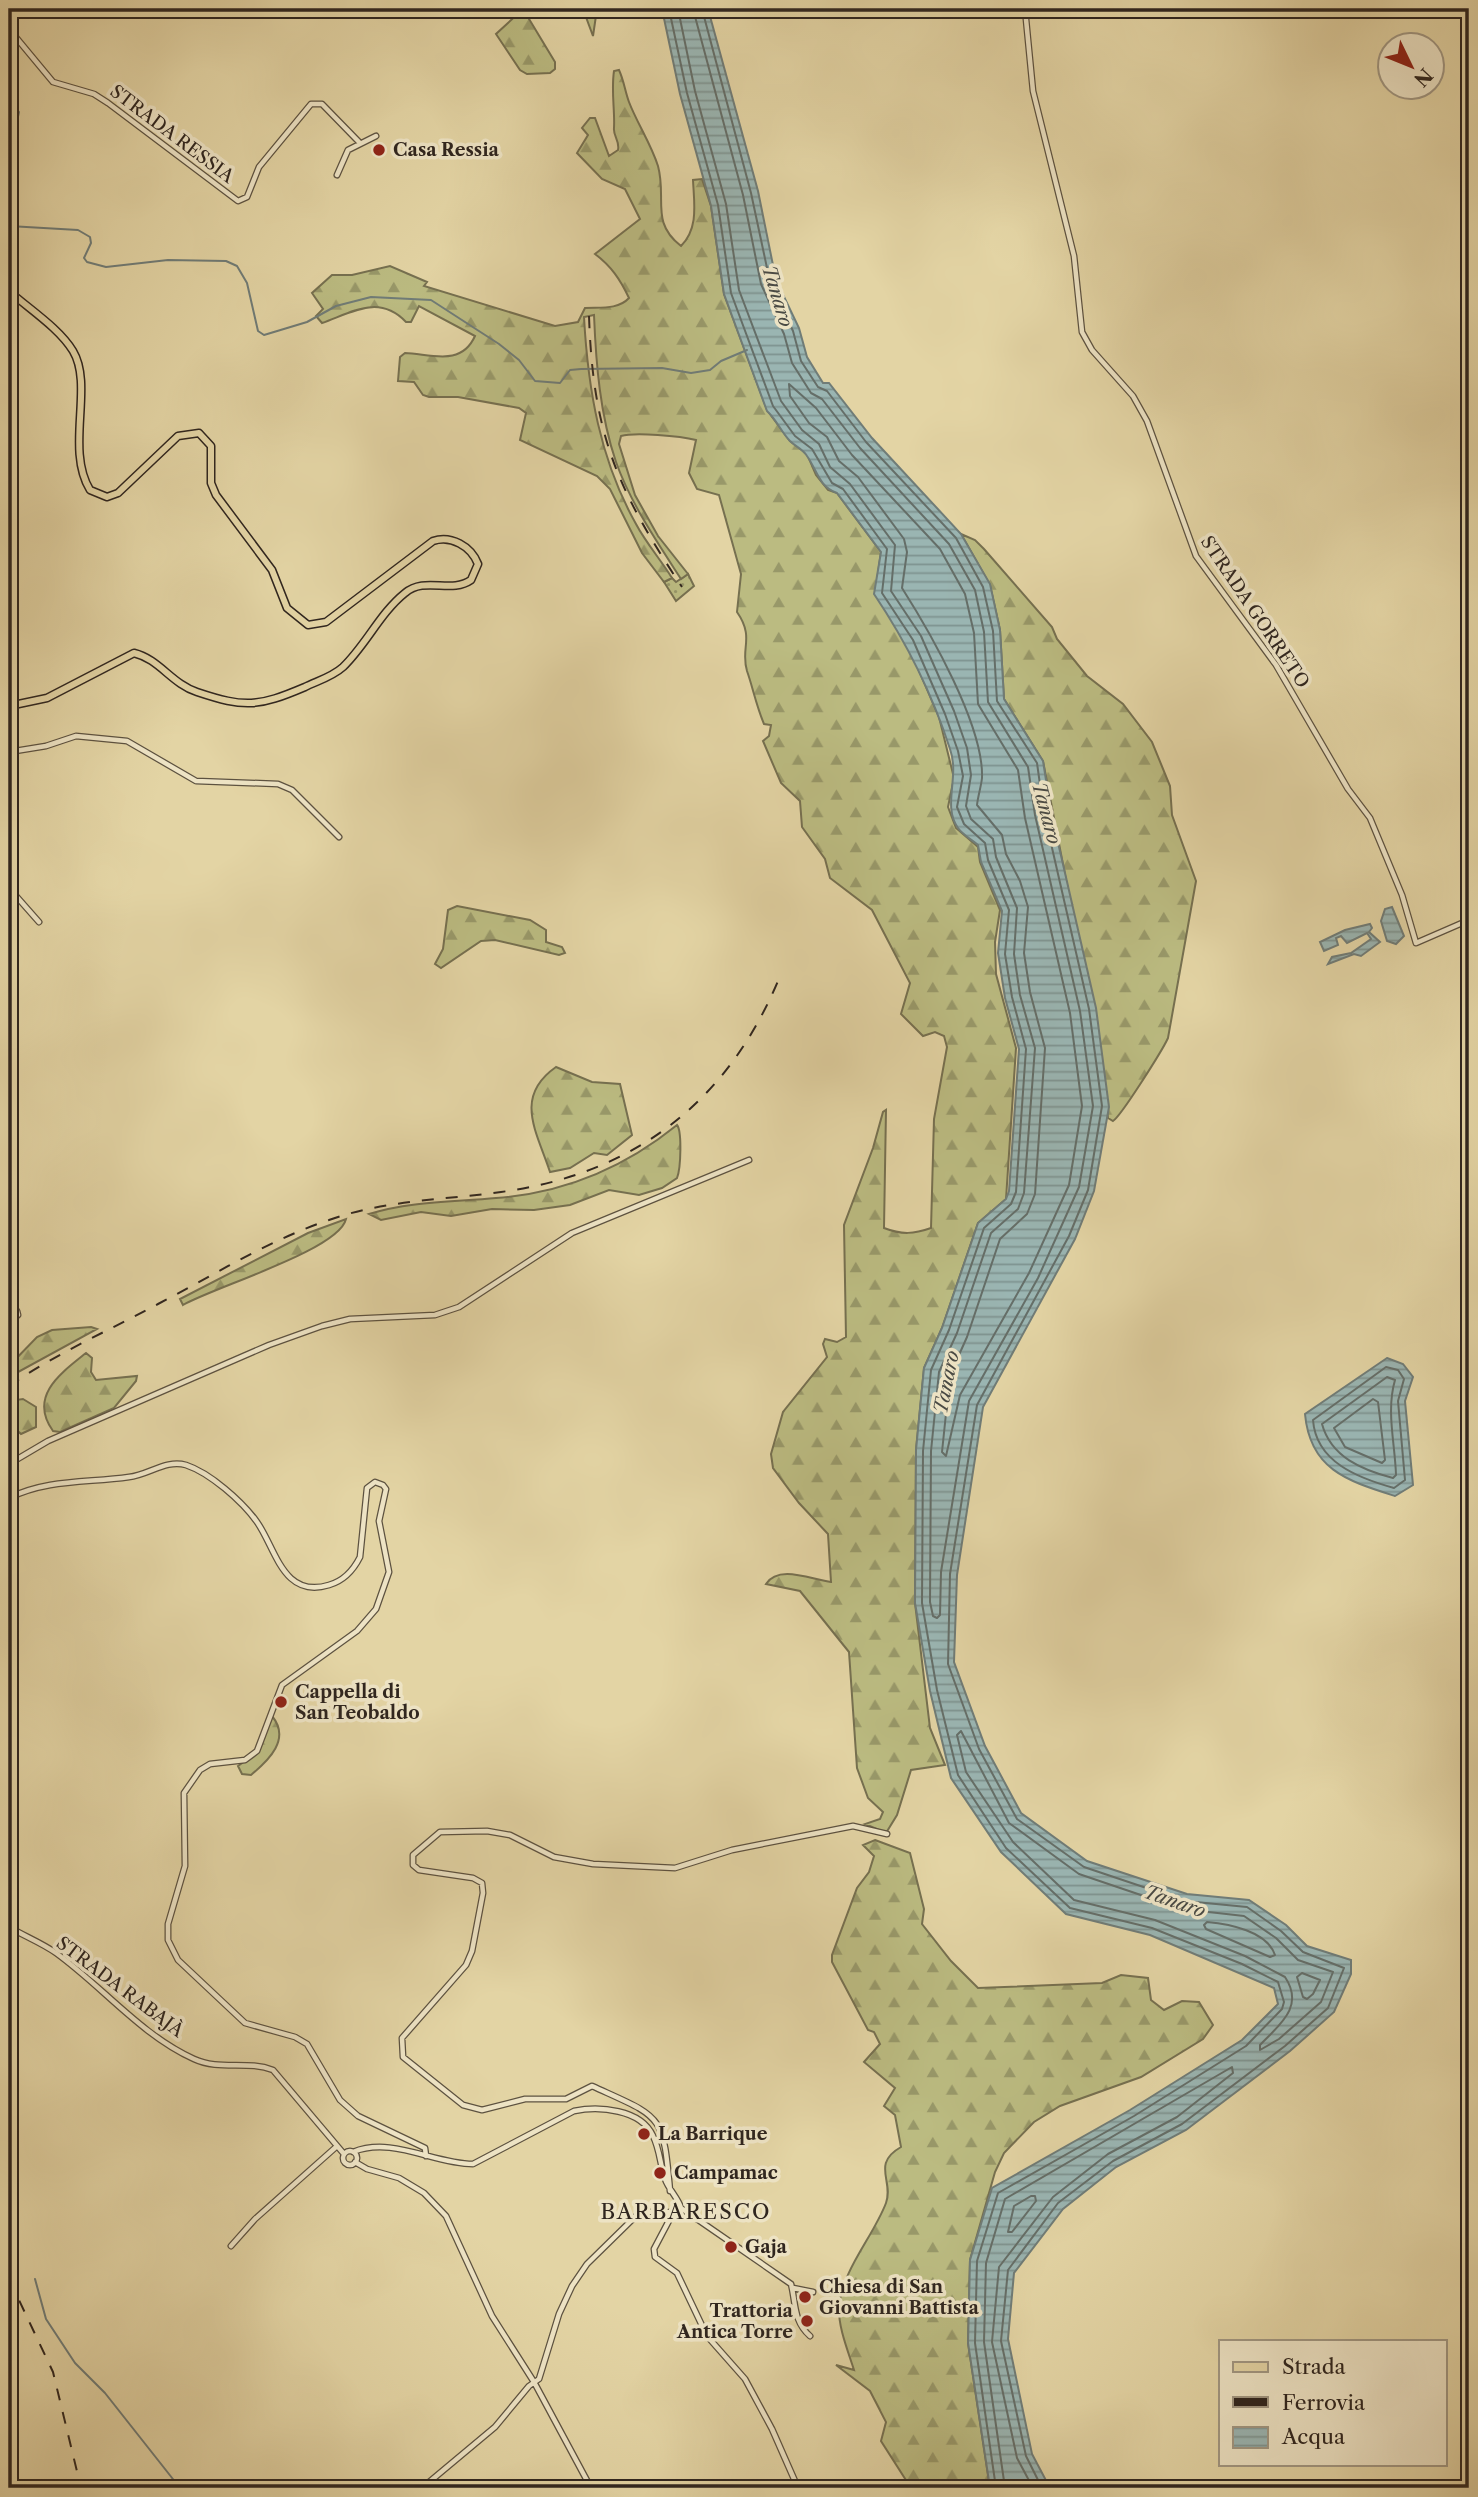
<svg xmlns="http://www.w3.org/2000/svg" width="1478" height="2497" font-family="'Libre Caslon Text',serif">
<defs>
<pattern id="grass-dots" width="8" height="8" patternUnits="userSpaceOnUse" patternTransform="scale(1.75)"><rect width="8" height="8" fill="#bbbb81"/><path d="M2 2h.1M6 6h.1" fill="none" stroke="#989869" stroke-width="1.8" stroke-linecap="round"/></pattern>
<pattern id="forest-firs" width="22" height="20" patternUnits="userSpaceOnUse" patternTransform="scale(1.75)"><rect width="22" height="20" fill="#bbbb81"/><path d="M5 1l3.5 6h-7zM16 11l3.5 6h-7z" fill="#989869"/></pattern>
<pattern id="water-rules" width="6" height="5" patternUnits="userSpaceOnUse" patternTransform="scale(1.75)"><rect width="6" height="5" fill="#9ab5b2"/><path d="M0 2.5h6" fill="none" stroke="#7e9390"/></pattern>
</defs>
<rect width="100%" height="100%" fill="#e3d4a4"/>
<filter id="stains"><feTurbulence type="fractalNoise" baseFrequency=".00286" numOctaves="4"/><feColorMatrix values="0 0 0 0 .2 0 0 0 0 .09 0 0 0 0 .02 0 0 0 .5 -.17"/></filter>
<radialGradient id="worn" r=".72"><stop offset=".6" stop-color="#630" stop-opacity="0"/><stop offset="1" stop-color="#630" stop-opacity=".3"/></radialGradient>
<path fill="url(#grass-dots)" stroke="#767050" stroke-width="2" d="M 688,574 L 694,586 L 676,601 L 664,582 L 672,578 L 676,582 Z"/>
<path fill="url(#forest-firs)" stroke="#767050" stroke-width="2" d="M 523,9 L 555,62 L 555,69 L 550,73 L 527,74 L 520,70 L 496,34 Z
M 583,9 L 597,9 L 593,36 Z
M 619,70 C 624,81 625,91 629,102 C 637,123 651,144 658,166 C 667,199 650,222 681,246 C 699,228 694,203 693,180 L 702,179 L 711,206 L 724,294 L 767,410 L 790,441 L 807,454 L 816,475 L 828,490 L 837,493 L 881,552 L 875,594 L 907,643 L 939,717 L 954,778 L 948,807 L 956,828 L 978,847 L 980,862 L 1000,910 L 995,942 L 996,974 L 1016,1048 L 1006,1199 L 978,1223 L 942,1328 L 924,1368 L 916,1450 L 915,1603 L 930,1728 L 945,1765 L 911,1770 L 897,1815 L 886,1833 L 865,1824 L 880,1819 L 883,1812 L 868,1798 L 857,1768 L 849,1652 L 800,1591 L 766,1584 C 779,1564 812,1580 831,1582 L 828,1534 L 799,1503 L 773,1468 L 771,1454 L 783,1412 L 827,1357 L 823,1344 L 825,1339 L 837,1342 L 846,1337 L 844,1225 L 873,1148 L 883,1112 L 886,1110 L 884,1228 C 902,1235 914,1234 931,1228 L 934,1119 L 947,1047 L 944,1036 L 935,1032 L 923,1036 L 901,1014 L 910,983 L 872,910 L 830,878 L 825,859 L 802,827 L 800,801 L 781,783 L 763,741 L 769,736 L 771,725 L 764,724 C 756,705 753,688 747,671 C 740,648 755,638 737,612 L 741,574 L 719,495 L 697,489 L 689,473 L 696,440 C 680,436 635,432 621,436 L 619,444 L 635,495 L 658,536 L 688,574 L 681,579 C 657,542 631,504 616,462 C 600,415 596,364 594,315 L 584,317 C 588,390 600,460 636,524 C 646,543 661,560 672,578 L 664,582 L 642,553 L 610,489 L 597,476 L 520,440 L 526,413 L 519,408 L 458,397 L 429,397 L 423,395 L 414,382 L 398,381 L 400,357 L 405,353 C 431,354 461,367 475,336 L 419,306 L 411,322 L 406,322 C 379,294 353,312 322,323 L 316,316 L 323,309 L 312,293 L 332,275 L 352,275 L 390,266 L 427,282 L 424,286 L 555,326 L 578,322 L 585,308 C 600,307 618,310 629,298 C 620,279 611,266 595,254 L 640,219 L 625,189 L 602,179 L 577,153 L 588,135 L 582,128 L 590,118 L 595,118 L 609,156 L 618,150 C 620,141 613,136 614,128 C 615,110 611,91 614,71 Z
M 961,534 L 975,540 L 984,549 L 1052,627 L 1057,639 L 1087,676 L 1123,704 L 1152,742 L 1170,786 L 1172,815 L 1196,881 L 1168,1038 C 1162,1051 1121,1116 1113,1121 L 1108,1118 L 1103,1071 L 1043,761 L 1004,699 L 1000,630 L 990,585 Z
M 457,906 L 530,920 L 546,930 L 546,942 L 562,947 L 565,953 L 559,955 L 495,940 L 481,941 L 441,968 L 435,964 L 443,949 L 448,910 Z
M 556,1067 L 592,1082 L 620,1084 L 632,1135 L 607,1155 L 594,1153 L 570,1168 L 550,1172 C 537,1132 513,1097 556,1067 Z
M 677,1125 C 682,1131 681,1168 677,1178 L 662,1188 L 639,1195 L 609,1190 L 570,1205 L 534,1210 L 492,1209 L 451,1216 L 421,1212 L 381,1220 L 369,1214 C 410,1201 454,1202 496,1198 C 565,1193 624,1168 677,1125 Z
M 346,1219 C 339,1250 214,1287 183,1305 L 180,1299 L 308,1233 Z
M 91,1327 L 97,1329 L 9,1377 L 9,1366 L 37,1337 L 52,1330 Z
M 86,1353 L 92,1358 L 91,1372 L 96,1380 L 137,1376 L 136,1381 L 114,1408 L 60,1432 L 53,1431 C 28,1396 61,1373 86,1353 Z
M 23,1399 L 36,1407 L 36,1427 L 21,1434 L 9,1423 L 9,1401 Z
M 272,1716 C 291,1739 269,1760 251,1775 L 242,1774 L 238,1766 L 256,1753 Z
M 875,1840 L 910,1853 L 924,1909 L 922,1924 L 951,1961 L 978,1988 L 1102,1983 L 1121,1975 L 1148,1978 L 1151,2000 L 1164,2010 L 1182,2001 L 1199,2002 L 1213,2025 L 1203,2039 L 1141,2077 L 1060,2106 L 1034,2122 L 1004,2153 L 995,2172 L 970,2260 L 968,2343 L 990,2488 L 911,2488 L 881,2441 L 886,2422 L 870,2391 L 836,2365 L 854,2370 C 848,2351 838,2327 839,2307 C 842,2270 873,2237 886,2203 C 894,2181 871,2164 901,2147 L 895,2115 L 884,2106 L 895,2088 L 864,2062 L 880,2044 L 874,2032 L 868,2030 L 832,1962 L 832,1955 L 857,1888 L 869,1872 L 874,1856 L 863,1845 Z"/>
<path fill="url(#water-rules)" stroke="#707c77" stroke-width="2" d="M 662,9 L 708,9 L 758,191 L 776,280 L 799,328 L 807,357 L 823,383 L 829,383 L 872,438 L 961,534 L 990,584 L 1000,630 L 1004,699 L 1043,761 L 1051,812 L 1096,1008 L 1109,1107 L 1094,1191 L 1075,1239 L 983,1407 L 957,1575 L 954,1662 L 985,1746 L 1021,1813 L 1087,1861 L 1187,1894 L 1249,1900 L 1286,1925 L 1307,1946 L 1351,1960 L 1351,1974 L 1334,2012 L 1290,2051 L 1186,2130 L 1116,2167 L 1063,2209 L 1014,2273 L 1008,2339 L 1032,2454 L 1050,2488 L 990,2488 L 968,2343 L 970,2260 L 992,2188 L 1130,2110 L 1242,2040 L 1278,2004 L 1274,1988 L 1150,1935 L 1066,1914 L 1001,1852 L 951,1778 L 930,1691 L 915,1603 L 916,1450 L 924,1368 L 942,1328 L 978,1223 L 1006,1199 L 1009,1191 L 1019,1049 L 1005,998 L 998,953 L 1002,911 L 981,862 L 978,845 C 972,840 962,834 958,828 C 942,806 960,777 950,749 C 932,693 907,643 874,594 L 881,552 L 837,493 C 819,487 817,470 807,456 C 803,449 796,447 790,441 C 781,432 777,420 767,411 L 724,294 L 711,206 L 680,94 Z
M 1392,907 L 1404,936 L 1396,944 L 1387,941 L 1381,921 L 1385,909 Z
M 1370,924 L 1372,928 L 1369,932 L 1380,942 L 1361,956 L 1354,954 L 1328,964 L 1332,957 L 1351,953 L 1371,939 L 1367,933 L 1347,943 L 1341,936 L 1336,938 L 1338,945 L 1324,951 L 1320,942 L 1345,930 Z
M 1387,1358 L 1403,1364 L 1413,1377 L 1405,1401 L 1413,1485 L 1395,1496 C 1348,1481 1310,1470 1305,1414 Z"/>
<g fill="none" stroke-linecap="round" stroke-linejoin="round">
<path stroke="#656e68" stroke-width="2" d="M 669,9 L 687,93 L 718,205 L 731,293 L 773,406 L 795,436 L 812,449 L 832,483 L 843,489 L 887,549 L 882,593 L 913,640 L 945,714 L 958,751 L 963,776 L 957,807 L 964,824 L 985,843 L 988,860 L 1009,910 L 1005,954 L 1012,997 L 1026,1049 L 1016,1192 L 1011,1204 L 984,1228 L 949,1330 L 931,1370 L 923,1451 L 922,1603 L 937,1690 L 958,1775 L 1006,1848 L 1070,1908 L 1152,1928 L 1242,1964 L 1278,1982 L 1284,2002 L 1282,2009 L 1246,2046 L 1134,2116 L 998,2193 L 977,2261 L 975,2343 L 996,2488
M 678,9 L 695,91 L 726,204 L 739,290 L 781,401 L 802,430 L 819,444 L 830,467 L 850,484 L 895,545 L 891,591 L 921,636 L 954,711 L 967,748 L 971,775 L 966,806 L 971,819 L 993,839 L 996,857 L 1017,908 L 1014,954 L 1020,995 L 1035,1048 L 1024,1193 L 1018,1209 L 991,1233 L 957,1333 L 939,1372 L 931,1451 L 930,1602 L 933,1616 L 937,1618 L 940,1615 L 941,1572 L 969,1401 L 1038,1278 L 1079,1187 L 1093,1106 L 1080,1011 L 1035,815 L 1028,767 L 988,702 L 984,632 L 975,590 L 949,544 L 860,448 L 822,399 L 811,393 L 792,363 L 784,334 L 761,284 L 743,195 L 693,9
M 702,9 L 751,193 L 770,282 L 793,331 L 801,361 L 818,387 L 827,391 L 866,442 L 956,538 L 983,587 L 993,631 L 997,701 L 1037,763 L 1044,813 L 1089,1009 L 1102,1106 L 1088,1190 L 1069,1236 L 977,1405 L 950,1574 L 948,1664 L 979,1749 L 1017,1819 L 1084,1867 L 1185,1901 L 1247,1907 L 1281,1931 L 1303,1952 L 1344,1968 L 1328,2008 L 1285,2046 L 1182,2124 L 1113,2161 L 1058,2203 L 1008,2270 L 1001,2341 L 1026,2456 L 1042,2488
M 789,384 L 816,408 L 852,455 L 940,549 L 965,594 L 974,633 L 978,704 L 1018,770 L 1025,818 L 1070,1013 L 1082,1106 L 1069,1185 L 1029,1273 L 960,1395 L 946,1456 L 942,1452 L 950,1375 L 967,1337 L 1000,1239 L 1027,1214 L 1035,1194 L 1045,1048 L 1030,992 L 1024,953 L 1028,907 L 1020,881 L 1006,854 L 1002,835 L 977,805 C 978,796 981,787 982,778 C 984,726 930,632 902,588 L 907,552 L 904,539 L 858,477 L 839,461 L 827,437 L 809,423 L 790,396 Z
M 1386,1367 L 1398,1370 L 1404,1379 L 1398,1401 L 1405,1480 L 1394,1488 C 1358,1478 1316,1462 1313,1420 Z
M 1387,1377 L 1395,1380 C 1386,1411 1395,1443 1396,1475 L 1393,1478 C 1362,1470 1331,1457 1322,1424 Z
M 1373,1399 L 1378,1402 L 1385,1460 L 1382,1463 L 1345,1447 L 1334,1428 Z
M 961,1731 L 1009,1823 L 1079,1874 L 1182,1909 L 1244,1916 L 1276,1938 L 1298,1960 L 1333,1972 L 1321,2002 L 1279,2039 L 1260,2050 L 1260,2045 C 1279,2025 1305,2007 1285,1977 L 1245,1956 L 1155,1920 L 1074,1900 L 1013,1842 L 966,1772 L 957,1735 Z
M 1207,1922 C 1229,1924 1267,1931 1275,1955 L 1270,1957 L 1206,1929 L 1204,1925 Z
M 1302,1973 L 1320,1980 L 1313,1994 L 1307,1999 L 1303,1997 L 1297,1977 Z
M 1031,2196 L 1035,2196 L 1036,2201 L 1012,2232 L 1008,2232 L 1014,2206 Z
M 1005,2488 L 984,2342 L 986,2263 L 1005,2199 L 1232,2067 L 1233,2073 L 1177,2117 L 1108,2154 L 1053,2197 L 999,2267 L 992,2342 L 1017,2458 L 1033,2488"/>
<path stroke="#707c77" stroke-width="2" d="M 9,99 L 19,112 L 16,126 L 9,132
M 9,226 L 78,230 L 90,237 L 91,243 L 84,258 L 87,262 L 106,267 L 168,260 L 226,261 L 237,266 L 247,283 L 258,331 L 264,335 L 307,322 L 336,306 L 371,297 L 431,300 L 499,344 L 519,360 L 535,381 L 560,383 L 570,370 L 581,369 L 662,368 L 691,373 L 710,370 L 721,361 L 747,350
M 35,2279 L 46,2319 L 75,2363 L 105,2393 L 180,2488"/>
<g stroke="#5d5240" stroke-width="7">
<path id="minor" d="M 1025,9 L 1033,91 L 1074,256 L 1082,332 L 1092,350 L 1133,396 L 1147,421 L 1196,556 L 1276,665 L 1348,789 L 1370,818 L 1402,895 L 1416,943 L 1469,920
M 9,29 L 53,82 L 94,94 L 108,103 L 238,201 L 247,197 L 259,167 L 311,104 L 322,104 L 359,142
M 337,175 L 348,150 L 376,136
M 9,752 L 46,746 L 76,736 L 127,741 L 196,781 L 278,784 L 292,790 L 339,837
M 9,888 L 39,922
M 9,1309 L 17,1311 L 18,1315 L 9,1321
M 9,1464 L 48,1441 L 269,1345 L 322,1326 L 350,1319 L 435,1315 L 459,1307 L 572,1233 L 749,1160
M 9,1498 C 48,1479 87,1483 129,1477 C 149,1475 166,1459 186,1465 C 210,1473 242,1501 257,1522 C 276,1549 283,1599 329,1585 C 343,1581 353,1571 360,1557 L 367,1488 L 375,1482 L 383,1485 L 386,1489 L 379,1521 L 389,1572 L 376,1609 L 357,1631 L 282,1685 L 257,1751 L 245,1760 L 210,1764 L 200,1770 L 184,1793 L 185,1866 L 168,1924 L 168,1940 L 178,1960 L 245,2023 L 295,2037 L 307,2044 L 340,2100 L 358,2116 L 425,2148 L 426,2156
M 9,1927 C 24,1936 42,1943 56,1953 C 103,1987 141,2035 194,2059 C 220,2071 247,2060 273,2070 L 344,2154
M343 2158a7 7 0 1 1 14 0a7 7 0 1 1-14 0Z
M 353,2152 C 392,2136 434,2164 473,2164 L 574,2111 C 599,2106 641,2109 653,2136 C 660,2150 660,2165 665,2179 C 669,2190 678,2198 681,2208
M 355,2162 L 367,2169 L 399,2178 L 424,2193 L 446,2216 L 492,2316 L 534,2382 L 591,2488
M 670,2191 C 663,2112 662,2118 592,2086 L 566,2099 L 525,2099 L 482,2110 L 463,2105 L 403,2057 L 402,2038 L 466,1965 L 472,1951 L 483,1893 L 482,1883 L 473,1878 L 419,1870 L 413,1865 L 413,1855 L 440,1832 L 487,1831 L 510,1835 L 554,1857 L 593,1864 L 675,1868 L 732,1850 L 853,1826 L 887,1834
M 681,2208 L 791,2284 C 796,2303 793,2321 810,2336
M 673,2213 L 654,2249 L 655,2257 L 677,2273 L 707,2336 L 745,2379 L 772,2429 L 798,2488
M 231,2246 L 255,2219 L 336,2147
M 793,2288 L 813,2292
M 422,2488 L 495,2427 L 529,2386 L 539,2379 L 559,2314 L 572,2286 L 587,2264 L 638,2214 C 653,2208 669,2217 681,2208"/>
</g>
<g stroke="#30261f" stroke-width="9">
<path id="major" d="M 9,291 C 29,309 59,328 73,351 C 94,386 65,449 90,490 L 107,497 L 118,493 L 178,436 L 199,433 L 211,446 L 211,483 L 216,495 L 272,570 L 287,608 L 308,625 L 326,622 L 433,541 C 451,535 471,546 478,564 L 471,580 C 451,594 425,576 405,593 C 380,613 366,645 343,667 C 332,677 317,681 305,687 C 258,707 245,708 197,692 C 172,684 159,659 134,653 L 47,698 L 9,706"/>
</g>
<use href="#minor" stroke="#ede3c4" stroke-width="4.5"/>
<use href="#major" stroke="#e3d4a4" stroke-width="6"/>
<path stroke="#30261f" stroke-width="2" stroke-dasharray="12 12" stroke-linecap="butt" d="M 589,316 C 593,435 617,489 682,587
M 9,1386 C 55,1354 108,1331 158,1304 C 214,1275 269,1240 329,1220 C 385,1200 443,1200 501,1192 C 633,1174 726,1104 778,981
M 9,2279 L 53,2372 L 81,2488"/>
</g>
<g fill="#8f2418" stroke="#ede3c4" stroke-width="2.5">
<circle cx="379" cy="150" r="7"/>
<circle cx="281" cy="1702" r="7"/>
<circle cx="644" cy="2134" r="7"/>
<circle cx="660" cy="2173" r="7"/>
<circle cx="731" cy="2247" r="7"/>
<circle cx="805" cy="2297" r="7"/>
<circle cx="807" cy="2321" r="7"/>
</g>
<g text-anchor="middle" stroke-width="7" stroke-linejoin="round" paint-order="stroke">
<g font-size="18" fill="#30261f" stroke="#ede3c4">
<text transform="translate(172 134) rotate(37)" y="6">STRADA RESSIA</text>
<text transform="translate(1255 612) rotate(56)" y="6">STRADA GORRETO</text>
<text transform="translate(120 1987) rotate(37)" y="6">STRADA RABAJÀ</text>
</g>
<g font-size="18" font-weight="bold" fill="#30261f" stroke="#ede3c4" text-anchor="start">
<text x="393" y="156">Casa Ressia</text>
<text x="295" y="1698">Cappella di<tspan x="295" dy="21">San Teobaldo</tspan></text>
<text x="658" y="2140">La Barrique</text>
<text x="674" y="2179">Campamac</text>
<text x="745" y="2253">Gaja</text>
<text x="819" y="2293">Chiesa di San<tspan x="819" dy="21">Giovanni Battista</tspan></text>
<text x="793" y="2317" text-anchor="end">Trattoria<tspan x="793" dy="21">Antica Torre</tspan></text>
</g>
<g font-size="19" font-style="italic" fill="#4a4a44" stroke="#ede3c4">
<text transform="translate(778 296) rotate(73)" y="7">Tanaro</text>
<text transform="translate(1047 813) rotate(75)" y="7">Tanaro</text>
<text transform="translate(946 1382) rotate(-79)" y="7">Tanaro</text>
<text transform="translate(1175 1901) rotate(19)" y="7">Tanaro</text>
</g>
<g font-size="21" letter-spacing="2" fill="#30261f" stroke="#ede3c4">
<text x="686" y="2219">BARBARESCO</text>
</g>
</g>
<rect width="1478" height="2497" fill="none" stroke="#e3d4a4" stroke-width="35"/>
<rect x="10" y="10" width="1457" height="2476" fill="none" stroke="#30261f" stroke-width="3.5"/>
<rect x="18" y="18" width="1443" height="2462" fill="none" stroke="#30261f" stroke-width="2"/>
<rect x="1219" y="2340" width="228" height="126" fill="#ede3c4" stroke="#a19782" stroke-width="2"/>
<rect x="1233" y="2362" width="35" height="10" fill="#e3d4a4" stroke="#a19782" stroke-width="2"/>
<text x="1282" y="2374" font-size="21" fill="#30261f">Strada</text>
<rect x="1233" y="2397" width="35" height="10" fill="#30261f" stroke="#a19782" stroke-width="2"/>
<text x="1282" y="2410" font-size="21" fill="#30261f">Ferrovia</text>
<rect x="1233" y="2427" width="35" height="21" fill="url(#water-rules)" stroke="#a19782" stroke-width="2"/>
<text x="1282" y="2444" font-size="21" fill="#30261f">Acqua</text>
<g transform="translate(1411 66) rotate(133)"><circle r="33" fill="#ede3c4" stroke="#a19782" stroke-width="2"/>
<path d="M0-5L12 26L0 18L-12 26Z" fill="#8f2418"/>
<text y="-10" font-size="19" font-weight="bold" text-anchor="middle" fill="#30261f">N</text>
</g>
<rect width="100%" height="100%" filter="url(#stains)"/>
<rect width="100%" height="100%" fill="url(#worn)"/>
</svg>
